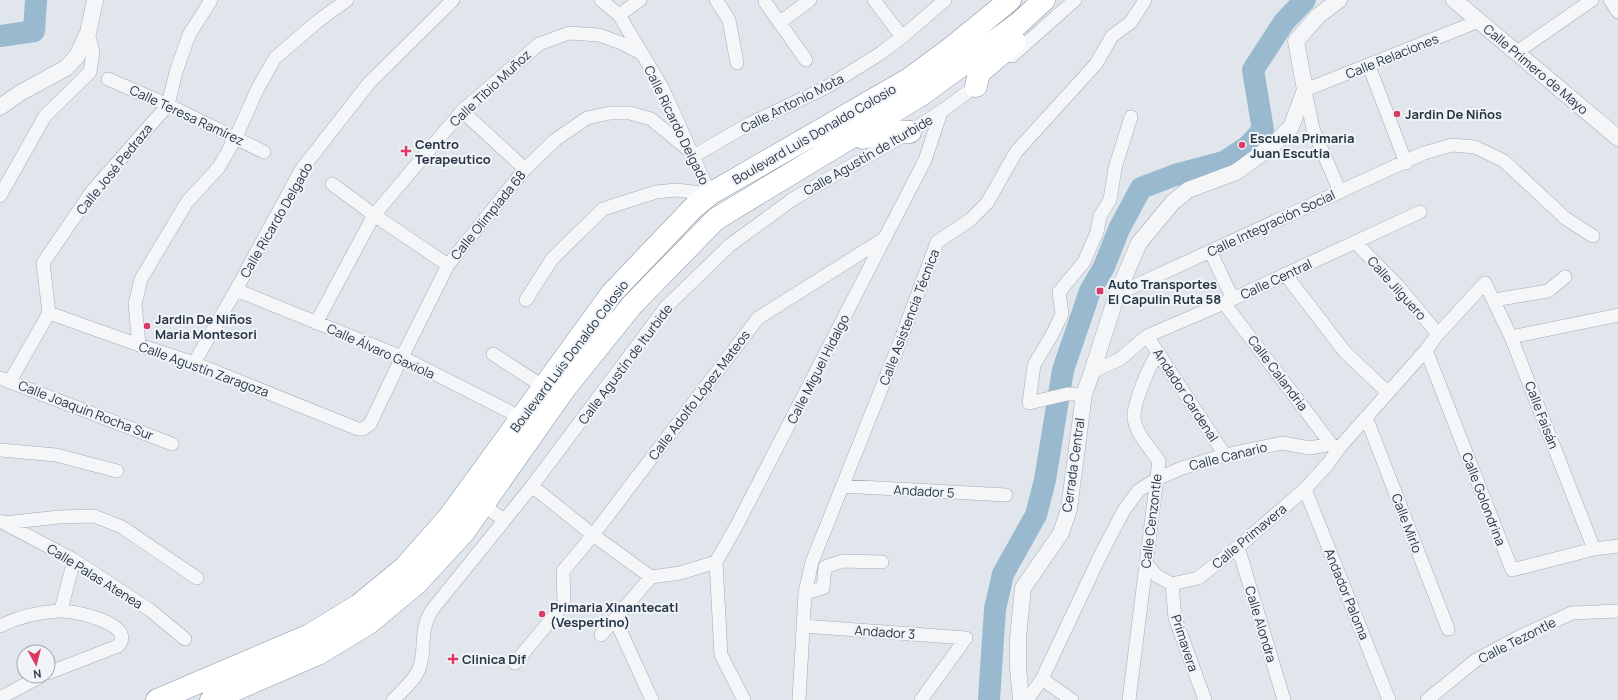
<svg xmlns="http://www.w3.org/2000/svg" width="1618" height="700" font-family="Manrope,sans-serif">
<rect width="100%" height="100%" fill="#e0e6eb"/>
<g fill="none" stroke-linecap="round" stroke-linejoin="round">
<path stroke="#98b9ce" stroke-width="22" d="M 0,36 L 34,31 L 36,0
M 989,700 L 995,609 L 1003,574 L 1036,515 L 1045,480 L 1063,370 L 1090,291 L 1104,267 L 1119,229 L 1141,188 L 1175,175 L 1224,162 L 1247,147 L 1263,130 L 1253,70 L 1284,22 L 1305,0"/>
<g stroke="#a5adb6" stroke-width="14">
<path id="minor" d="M 601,0 L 619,15 L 662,87 L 710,194
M 716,0 L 729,20 L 737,63
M 874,0 L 902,37
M 1610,0 L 1618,12
M 765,2 L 806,60
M 619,15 L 640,0
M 779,23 L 810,0
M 1517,52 L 1592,0
M 1012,56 L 1075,0
M 1369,66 L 1406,163
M 108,79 L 168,105 L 264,152
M 462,111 L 525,169
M 692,157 L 749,124 L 825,88 L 881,53 L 902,37 L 945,0
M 332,184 L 374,215 L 448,265
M 1340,192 L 1313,129 L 1305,90 L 1479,21
M 0,196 L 45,116 L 90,72 L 93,52 L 88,33
M 1355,242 L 1398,286 L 1438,334
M 1210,251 L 1233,299
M 1285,274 L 1345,352 L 1387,392
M 236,290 L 402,357 L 522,418
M 1117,294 L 1424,153 L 1452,145 L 1475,147 L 1504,161 L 1565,218 L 1593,236
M 526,300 L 552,259 L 603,209 L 656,192 L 676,190 L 710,194
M 1494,300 L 1548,291 L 1565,277
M 1224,303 L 1331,444
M 49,313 L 139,345 L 194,363 L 358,429 L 363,429 L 370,424 L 402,357 L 448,265 L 525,169 L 555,140 L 587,118 L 610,113 L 630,113 L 651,119 L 690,151
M 316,323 L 374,215 L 462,111 L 539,44 L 569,33 L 599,35 L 621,43 L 641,53
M 1147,336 L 1225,455
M 1511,337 L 1618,315
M 139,345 L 135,304 L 141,279 L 187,202 L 219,167 L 236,137 L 257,90 L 275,58 L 318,21 L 347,0
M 1426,350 L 1512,570 L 1594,549 L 1618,546
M 493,354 L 544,387
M 194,363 L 236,290 L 301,170 L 369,83 L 453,0
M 1092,372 L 1120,359 L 1147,336 L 1224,303 L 1420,212
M 0,378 L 172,444
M 10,381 L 49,313 L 43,263 L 93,190 L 168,105 L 176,72 L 189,35 L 211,0
M 1084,394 L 1067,394 L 1029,403 L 1034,365 L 1052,335 L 1062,314 L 1059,292 L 1084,262 L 1097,232 L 1100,216 L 1110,200 L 1115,168 L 1131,117
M 1366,417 L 1448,629
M 0,450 L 56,455 L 117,471
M 532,486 L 593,535 L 651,577
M 842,486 L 1006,495
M 1305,489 L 1389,700
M 483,505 L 504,520
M 0,521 L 74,560 L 150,610 L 185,639
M 4,523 L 59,517 L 94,516 L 122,527 L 197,578
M 1238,547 L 1284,700
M 716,562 L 721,655 L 744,700
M 1146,564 L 1157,576 L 1172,584 L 1198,578 L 1238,547 L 1305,489 L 1328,464 L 1339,448 L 1426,350 L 1438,334 L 1485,283 L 1511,337 L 1594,549
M 651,577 L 680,573 L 716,562 L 737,525 L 925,160 L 941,112
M 1172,584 L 1175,618 L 1205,700
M 805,593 L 823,588 L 825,567 L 843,561 L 882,562
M 61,610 L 74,560
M 615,619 L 652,700
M 0,626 C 18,617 38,612 59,611 C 73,610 138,624 118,646 L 48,673
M 803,626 L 966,638
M 601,635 L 651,577
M 515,663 L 564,604 L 563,571 L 593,535 L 758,318 L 885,238
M 1042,679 L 1072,700
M 0,698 L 41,676
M 393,700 C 402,691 414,681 419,669 C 427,649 418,632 432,610 L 532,486 L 666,307 L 730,245 L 793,199 L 910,132 L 949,106 L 981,82
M 799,700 L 805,593 L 812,562 L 898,347 L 937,242 L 970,220 L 987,203 L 1016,152 L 1096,64 L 1112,36 L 1131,22 L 1145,0
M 921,700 L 966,638
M 1027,700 L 1042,679 L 1101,554 L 1124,510 L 1139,490 L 1157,479 L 1182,468 L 1225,455 L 1282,443 L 1310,448 L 1331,444 L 1339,448
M 1129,700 L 1159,461 C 1150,448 1136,434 1134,418 C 1133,403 1150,365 1158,352
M 1427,700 L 1476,660 L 1521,636 L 1572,613 L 1618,611"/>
</g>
<g stroke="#a5adb6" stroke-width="17">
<path id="tertiary" d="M 1454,0 L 1618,138
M 0,107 L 20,93 L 66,68 L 77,56 L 88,33 L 95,0
M 1021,700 L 1018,668 L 1018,638 L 1023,588 L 1061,533 L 1069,509 L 1084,394 L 1092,372 L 1117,294 L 1139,243 L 1173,202 L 1188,190 L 1236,172 L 1273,145 L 1291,127 L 1305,90 L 1296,41 L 1318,16 L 1339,0"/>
</g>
<g stroke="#8695a3" stroke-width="23">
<path id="trunk" d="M 976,86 L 979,73 L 1015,42
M 863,138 C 879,132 892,130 910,132
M 157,700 L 310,635 L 359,605 L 404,568 L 449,517 L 612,293 L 693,208 L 710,194 L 909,79 L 951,48 L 1010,0
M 211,700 L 318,654 L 369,623 L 417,583 L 464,532 L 566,387 L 632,305 L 716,219 L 921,95 L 1018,24 L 1044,0"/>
</g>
<use href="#minor" stroke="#f4f6f8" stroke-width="13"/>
<use href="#tertiary" stroke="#f4f6f8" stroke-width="16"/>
<use href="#trunk" stroke="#fff" stroke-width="22"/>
</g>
<g fill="#db3a65" stroke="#f0f4f8" stroke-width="1.5">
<circle cx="1397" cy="114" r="4"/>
<circle cx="1242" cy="145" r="4"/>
<path d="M404 145h4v4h4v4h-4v4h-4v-4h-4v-4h4z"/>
<rect x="1096" y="287" width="8" height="8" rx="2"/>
<circle cx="147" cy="326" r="4"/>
<circle cx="542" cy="614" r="4"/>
<path d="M451 653h4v4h4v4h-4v4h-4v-4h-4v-4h4z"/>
</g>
<g text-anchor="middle" stroke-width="4" stroke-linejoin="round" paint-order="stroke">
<g font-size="13" fill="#273544" stroke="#f0f4f8">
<text transform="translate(1392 56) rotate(-22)" y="5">Calle Relaciones</text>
<text transform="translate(1536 69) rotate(40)" y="5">Calle Primero de Mayo</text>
<text transform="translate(490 88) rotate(-43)" y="5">Calle Tibio Muñoz</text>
<text transform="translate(792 103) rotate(-27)" y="5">Calle Antonio Mota</text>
<text transform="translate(187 115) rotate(25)" y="5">Calle Teresa Ramírez</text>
<text transform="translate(677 125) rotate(64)" y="5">Calle Ricardo Delgado</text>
<text transform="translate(814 134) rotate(-30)" y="5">Boulevard Luis Donaldo Colosio</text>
<text transform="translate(868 155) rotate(-30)" y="5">Calle Agustín de Iturbide</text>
<text transform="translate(114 169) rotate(-51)" y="5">Calle José Pedraza</text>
<text transform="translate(488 215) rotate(-51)" y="5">Calle Olimpiada 68</text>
<text transform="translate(276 220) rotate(-60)" y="5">Calle Ricardo Delgado</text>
<text transform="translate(1271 223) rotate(-25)" y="5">Calle Integración Social</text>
<text transform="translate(1276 279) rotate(-25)" y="5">Calle Central</text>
<text transform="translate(1397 288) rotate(48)" y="5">Calle Jilguero</text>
<text transform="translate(909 317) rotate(-69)" y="5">Calle Asistencia Técnica</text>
<text transform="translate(381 351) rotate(24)" y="5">Calle Álvaro Gaxiola</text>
<text transform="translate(569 356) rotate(-53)" y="5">Boulevard Luis Donaldo Colosio</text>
<text transform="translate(625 364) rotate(-53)" y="5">Calle Agustín de Iturbide</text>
<text transform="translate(204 369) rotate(20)" y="5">Calle Agustín Zaragoza</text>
<text transform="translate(818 369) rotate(-63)" y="5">Calle Miguel Hidalgo</text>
<text transform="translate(1278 373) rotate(53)" y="5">Calle Calandria</text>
<text transform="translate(699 395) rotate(-53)" y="5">Calle Adolfo López Mateos</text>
<text transform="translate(1186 395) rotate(57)" y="5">Andador Cardenal</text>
<text transform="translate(86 410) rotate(21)" y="5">Calle Joaquín Rocha Sur</text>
<text transform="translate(1542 415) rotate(69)" y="5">Calle Faisán</text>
<text transform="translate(1228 456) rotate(-14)" y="5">Calle Canario</text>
<text transform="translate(1073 465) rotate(-82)" y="5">Cerrada Central</text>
<text transform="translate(924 491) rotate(3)" y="5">Andador 5</text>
<text transform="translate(1484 499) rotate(69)" y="5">Calle Golondrina</text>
<text transform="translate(1151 521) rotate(-83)" y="5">Calle Cenzontle</text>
<text transform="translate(1407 523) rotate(69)" y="5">Calle Mirlo</text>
<text transform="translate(1249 536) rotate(-40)" y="5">Calle Primavera</text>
<text transform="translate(95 576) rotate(32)" y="5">Calle Palas Atenea</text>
<text transform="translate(1347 594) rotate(68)" y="5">Andador Paloma</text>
<text transform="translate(1261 624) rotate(73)" y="5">Calle Alondra</text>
<text transform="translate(885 632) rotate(4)" y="5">Andador 3</text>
<text transform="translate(1517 640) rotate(-27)" y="5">Calle Tezontle</text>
<text transform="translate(1185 643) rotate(72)" y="5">Primavera</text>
</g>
<g font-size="13" font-weight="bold" fill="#273544" stroke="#f0f4f8" text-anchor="start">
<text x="1405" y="119">Jardin De Niños</text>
<text x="1250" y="143">Escuela Primaria<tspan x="1250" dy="15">Juan Escutia</tspan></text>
<text x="415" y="149">Centro<tspan x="415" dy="15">Terapeutico</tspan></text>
<text x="1108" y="289">Auto Transportes<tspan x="1108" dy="15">El Capulin Ruta 58</tspan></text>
<text x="155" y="324">Jardin De Niños<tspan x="155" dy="15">Maria Montesori</tspan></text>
<text x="550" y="612">Primaria Xinantecatl<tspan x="550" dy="15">(Vespertino)</tspan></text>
<text x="462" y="664">Clinica Dif</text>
</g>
</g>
<g transform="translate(36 664) rotate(173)"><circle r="19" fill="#f0f4f8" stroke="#a0a8b0"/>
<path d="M0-3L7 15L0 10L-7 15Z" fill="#db3a65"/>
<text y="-6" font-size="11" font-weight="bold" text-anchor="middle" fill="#273544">N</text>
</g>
</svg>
